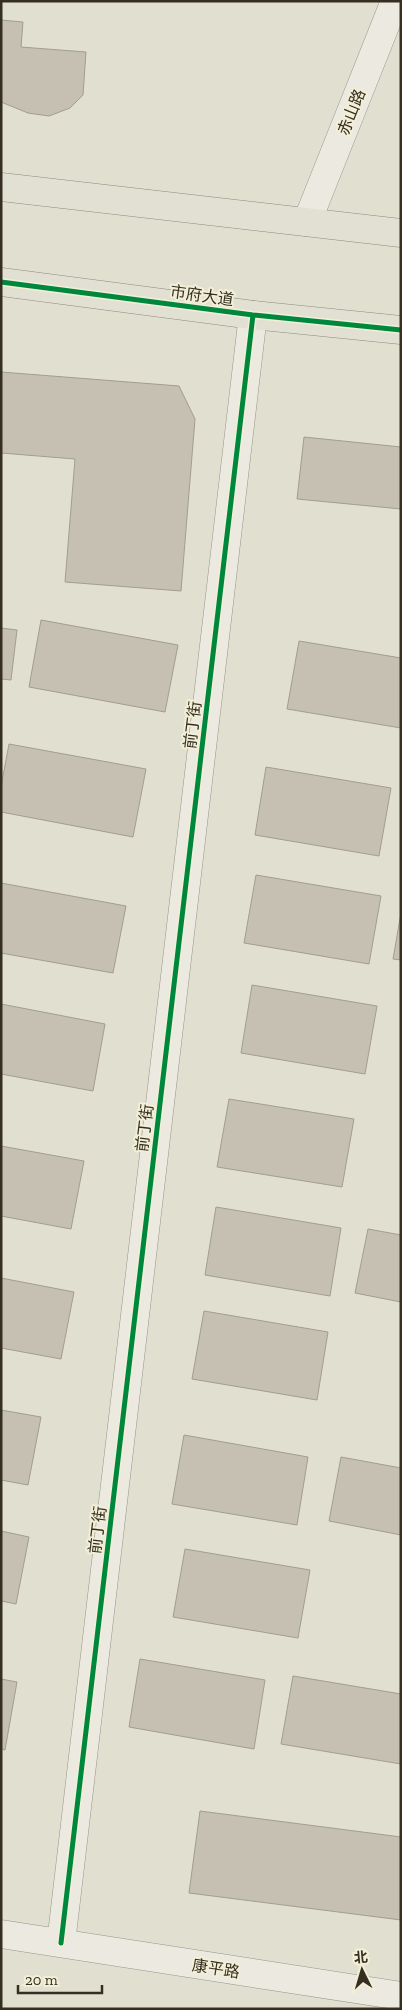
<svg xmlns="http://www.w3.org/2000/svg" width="402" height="2010" font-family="'Zilla Slab','Noto Sans SC',serif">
<rect width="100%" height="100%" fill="#e1e0d0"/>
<path fill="#c5c0b1" stroke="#a29d8f" d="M 1,20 L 23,22 L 21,47 L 86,52 L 83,95 L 70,108 L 49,116 L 28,113 L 1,102 Z
M 1,372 L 179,386 L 195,419 L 181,591 L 65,582 L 75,459 L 1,453 Z
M 304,437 L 401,447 L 401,509 L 297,499 Z
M 41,620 L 178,645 L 165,712 L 29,687 Z
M 1,628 L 17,630 L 11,680 L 1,679 Z
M 299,641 L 401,658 L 401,728 L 287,709 Z
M 9,744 L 146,769 L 133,837 L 1,812 L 1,787 Z
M 266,767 L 391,788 L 379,856 L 255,835 Z
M 256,875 L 381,896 L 369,964 L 244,943 Z
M 1,883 L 126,906 L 113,973 L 1,953 Z
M 401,913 L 401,960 L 393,959 Z
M 252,985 L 377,1006 L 365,1074 L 241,1053 Z
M 1,1004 L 105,1024 L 93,1091 L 1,1074 Z
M 229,1099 L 354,1119 L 342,1187 L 217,1167 Z
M 1,1146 L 84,1161 L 71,1229 L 1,1216 Z
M 216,1207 L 341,1228 L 330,1296 L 205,1275 Z
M 368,1229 L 401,1235 L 401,1302 L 355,1293 Z
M 1,1278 L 74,1292 L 61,1359 L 1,1348 Z
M 204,1311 L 328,1332 L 317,1400 L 192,1379 Z
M 1,1410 L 41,1417 L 28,1485 L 1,1480 Z
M 184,1435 L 308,1457 L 297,1525 L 172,1504 Z
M 341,1457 L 401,1468 L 401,1535 L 329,1521 Z
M 1,1531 L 29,1537 L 16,1604 L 1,1601 Z
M 185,1549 L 310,1570 L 298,1638 L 173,1617 Z
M 140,1659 L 265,1680 L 254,1749 L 129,1727 Z
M 293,1676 L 401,1694 L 401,1764 L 281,1744 Z
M 1,1679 L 17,1682 L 5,1750 L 1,1749 Z
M 200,1811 L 401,1837 L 401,1920 L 189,1893 Z"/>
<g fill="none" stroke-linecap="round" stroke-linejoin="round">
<g stroke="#979488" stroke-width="29">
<path id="secondary" d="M 307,222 L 395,1
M 1,1934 L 401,1996
M 61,1943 L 253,315"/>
</g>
<g stroke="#8d8a7f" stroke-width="29">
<path id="primary" d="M 1,187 L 401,233
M 1,282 L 253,315 L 401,330"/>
</g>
<use href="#secondary" stroke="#ebe9e0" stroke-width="28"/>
<use href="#primary" stroke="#e2e0d3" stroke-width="28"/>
<g stroke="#f2efd7" stroke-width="8">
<path id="cycleway" d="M 1,282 L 253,315 L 401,330
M 61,1943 L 253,315"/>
</g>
<use href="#cycleway" stroke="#00873e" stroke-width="5"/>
</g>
<g text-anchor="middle" stroke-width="4" stroke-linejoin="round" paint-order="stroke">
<g font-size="16" fill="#362f21" stroke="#f2efd7">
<text transform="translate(351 112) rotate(-68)" y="6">赤山路</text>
<text transform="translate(202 295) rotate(8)" y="6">市府大道</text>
<text transform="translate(192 725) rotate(-83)" y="6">前丁街</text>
<text transform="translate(144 1128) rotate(-83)" y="6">前丁街</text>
<text transform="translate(97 1530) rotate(-83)" y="6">前丁街</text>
<text transform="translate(216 1968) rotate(9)" y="6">康平路</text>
</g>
</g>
<rect width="402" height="2010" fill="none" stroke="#362f21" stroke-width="5"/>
<g transform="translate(362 1970) rotate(355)" stroke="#f2efd7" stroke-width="4" paint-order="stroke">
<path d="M0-4L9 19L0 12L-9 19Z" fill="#362f21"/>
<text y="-8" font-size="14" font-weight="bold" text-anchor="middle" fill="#362f21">北</text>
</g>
<path d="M18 1985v8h84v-8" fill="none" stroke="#362f21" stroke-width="2.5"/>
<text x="25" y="1985" font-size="15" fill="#362f21" stroke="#f2efd7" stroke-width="4" paint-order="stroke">20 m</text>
</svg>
